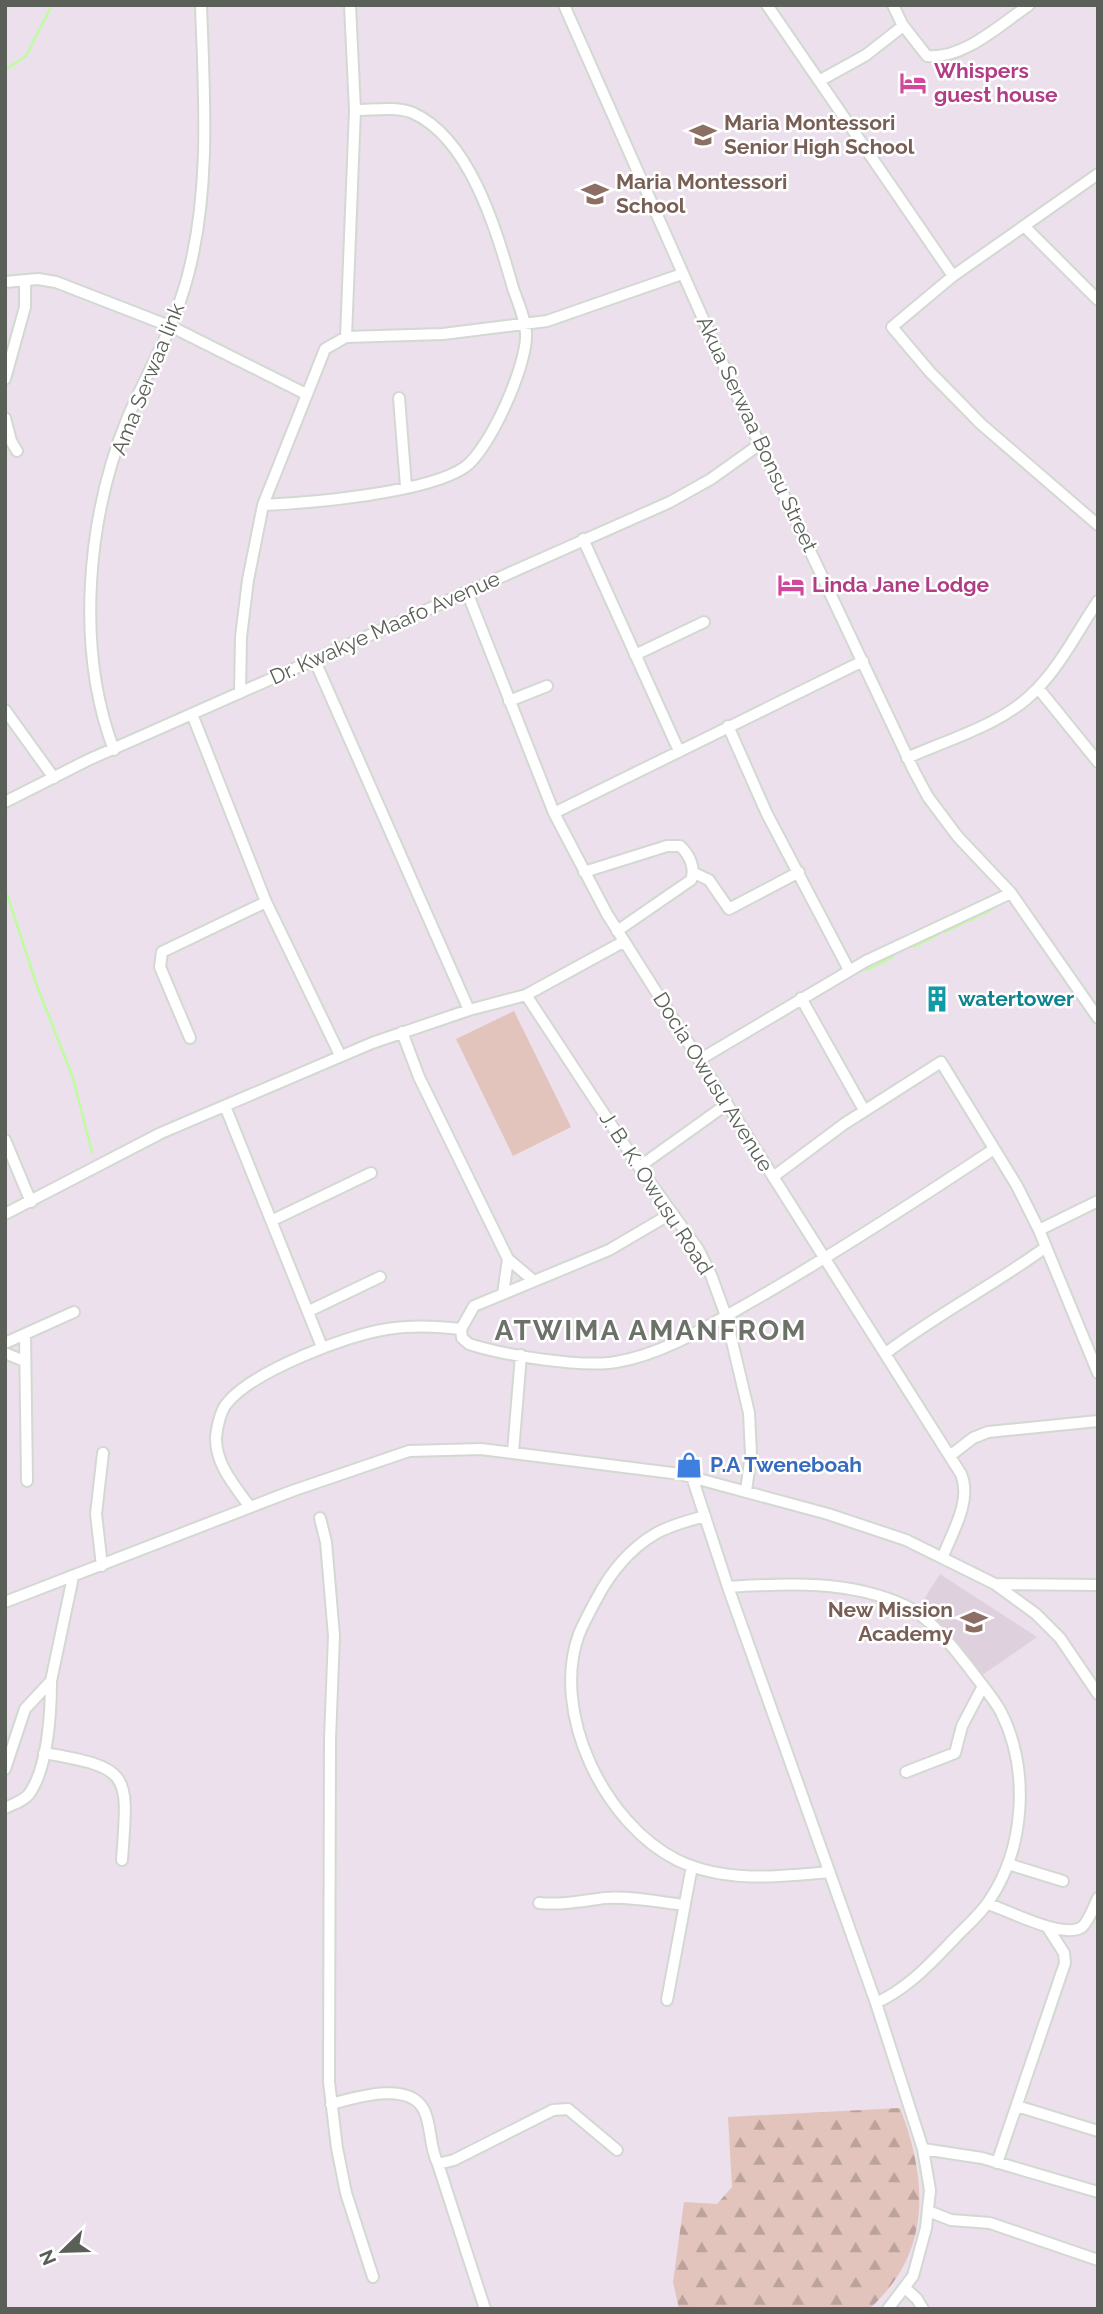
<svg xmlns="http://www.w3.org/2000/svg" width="1103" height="2314" font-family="Raleway,sans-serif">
<defs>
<pattern id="forest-firs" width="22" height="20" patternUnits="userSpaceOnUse" patternTransform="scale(1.75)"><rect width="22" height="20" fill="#e3c4bc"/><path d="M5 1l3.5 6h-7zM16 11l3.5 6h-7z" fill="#bba39c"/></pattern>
</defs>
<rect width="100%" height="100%" fill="#ebe0eb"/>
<path fill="#ded1dd" d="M 940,1574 L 1037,1637 L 981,1676 L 919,1607 Z"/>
<path fill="url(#forest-firs)" d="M 900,2108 C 928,2181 932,2253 869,2309 L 679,2309 L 673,2282 L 684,2202 L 717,2204 L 732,2187 L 728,2117 Z"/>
<path fill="#e3c4bc" d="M 514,1011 L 571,1127 L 513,1156 L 456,1039 Z"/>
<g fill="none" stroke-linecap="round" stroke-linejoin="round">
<path stroke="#bffc9f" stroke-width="2.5" d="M 5,70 L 26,56 L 52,5
M 5,888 L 37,986 L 73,1078 L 92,1152
M 944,932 L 991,910
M 914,947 L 938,935
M 867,970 L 893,957"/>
<g stroke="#d3d9d2" stroke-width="14">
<path id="minor" d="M 564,5 L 743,409 L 914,771 L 928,797 L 958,837 L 1011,893 L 1098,1018
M 767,5 L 953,276
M 893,5 L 902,24 L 927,56 C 963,60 1001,24 1029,5
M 819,81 L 866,55 L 903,26
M 1098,174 L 953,276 L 892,327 L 930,372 L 981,424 L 1098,525
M 1026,228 L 1098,300
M 5,282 L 38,279 L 56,282 L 172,327 L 306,394
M 346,337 L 355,110 L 350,5
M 5,379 L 25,307 L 25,281
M 399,398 L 406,486
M 5,418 L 11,441 L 17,451
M 263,505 C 310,503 428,493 465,467 C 490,449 527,365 526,335 C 526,320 518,303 513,288 C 497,233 471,139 413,113 C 397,106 373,110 355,110
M 583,539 L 679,751
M 467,592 L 554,813 L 607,914 L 961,1474 C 972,1500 953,1531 943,1556
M 635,655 L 704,622
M 315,661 L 469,1010
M 1038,688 L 1098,762
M 240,693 L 241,637 L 248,580 L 263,505 L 325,349 L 346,337 L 443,334 L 547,321 L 682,274
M 509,701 L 547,686
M 5,710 L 54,778
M 192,714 L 266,902 L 340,1055
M 728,726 L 767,814 L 849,970
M 114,750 C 75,648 87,517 128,417 C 149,369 175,326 188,275 C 211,188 204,94 201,5
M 907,758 C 949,739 1004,724 1036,690 C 1061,665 1078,630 1098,601
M 5,802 L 88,760 L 670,502 L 711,479 L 760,444
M 554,813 L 863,661
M 584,872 L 667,846 L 680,846 C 689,854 696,868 691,880 L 617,931
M 694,873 L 709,880 L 729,909 L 799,872
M 526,995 L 639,1167 L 698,1249 L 711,1275 L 726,1316 L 749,1413 L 751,1454 L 746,1491
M 801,998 L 864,1110
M 402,1032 L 419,1077 L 508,1259 L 534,1281
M 190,1038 L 160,967 L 162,952 L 266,902
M 699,1060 L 866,961 L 1011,893
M 225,1106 L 322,1347
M 5,1140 L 31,1202
M 639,1167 L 727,1104
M 773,1177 L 844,1124 L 941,1062 L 1017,1186 L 1039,1230 L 1098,1373
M 5,1214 L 161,1133 L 372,1043 L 469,1010 L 526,995 L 623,942
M 273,1220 L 371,1173
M 1039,1230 L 1098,1201
M 503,1294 L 508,1259
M 309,1311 L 380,1277
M 461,1329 L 474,1306 L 609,1250 L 672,1213
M 25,1334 L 27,1481
M 5,1343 L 74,1312
M 5,1353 L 24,1361
M 886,1353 C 937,1314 994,1285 1046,1247
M 513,1452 L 521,1355
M 951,1455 L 973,1438 L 988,1432 L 1098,1421
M 692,1477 L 728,1587 L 876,2003 L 923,2149 L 930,2190 L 926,2228 L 913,2276 L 888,2309
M 250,1507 C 235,1486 215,1464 216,1437 C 217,1426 221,1409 228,1402 C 254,1371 347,1335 387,1329 C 412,1325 436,1326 461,1329 L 462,1338 L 469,1344 C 503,1355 581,1368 616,1362 C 665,1354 713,1323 756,1299 C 837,1252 916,1201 994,1149
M 705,1516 C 688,1521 670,1525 655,1534 C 628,1550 610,1573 596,1600 C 590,1611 584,1622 579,1634 C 550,1713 605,1824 677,1860 C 724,1883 779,1877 829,1872
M 320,1518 L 326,1542 L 334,1636 L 330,1739 L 329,2082 L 337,2148 L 346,2193 L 373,2277
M 102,1566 L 96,1514 L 103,1453
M 996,1584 L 1098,1585
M 728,1587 C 787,1583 851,1580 906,1606 C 932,1619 952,1646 970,1669 C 980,1683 993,1697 1001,1712 C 1030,1770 1025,1848 989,1901 C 980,1915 965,1927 953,1940 C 929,1965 908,1988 876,2003
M 5,1602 L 292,1491 L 409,1451 L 481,1449 L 680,1474 L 828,1514 L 906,1540 L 995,1584 L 1036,1614 L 1060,1638 L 1098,1694
M 44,1753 C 133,1768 128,1774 122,1860
M 5,1769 L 25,1709 L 51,1681 L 73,1577
M 906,1772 L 955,1753 L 962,1726 L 983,1686
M 5,1808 C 13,1804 24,1801 29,1794 C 48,1768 51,1712 51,1681
M 1008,1864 L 1063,1881
M 539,1903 C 563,1905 582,1901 605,1898 C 631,1896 659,1902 684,1905
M 988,1904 C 1008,1910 1063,1940 1082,1927 C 1089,1921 1094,1906 1098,1898
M 667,2000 L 692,1866
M 331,2104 C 354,2098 409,2080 424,2110 C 432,2127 429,2147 438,2164 L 454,2160 L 553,2110 L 568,2109 L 617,2150
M 1017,2106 L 1098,2131
M 923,2149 L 982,2158 L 1098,2192
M 997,2163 L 1065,1963 L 1064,1953 L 1048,1928
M 438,2164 L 485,2309
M 928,2211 L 951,2220 L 990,2223 L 1098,2260
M 905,2288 L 917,2299 L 923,2309"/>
</g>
<use href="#minor" stroke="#fff" stroke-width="10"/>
</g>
<defs>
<g id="hotel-bare" transform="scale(2.1)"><path d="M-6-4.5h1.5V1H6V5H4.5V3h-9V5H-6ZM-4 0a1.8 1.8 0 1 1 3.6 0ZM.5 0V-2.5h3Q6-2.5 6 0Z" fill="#d1479c" stroke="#fff" stroke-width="2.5" paint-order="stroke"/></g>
<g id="school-bare" transform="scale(2.1)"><path d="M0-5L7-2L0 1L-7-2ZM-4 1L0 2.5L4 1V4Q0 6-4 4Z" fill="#8d6e63" stroke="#fff" stroke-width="2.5" paint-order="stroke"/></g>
<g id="building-bare" transform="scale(2.1)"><path d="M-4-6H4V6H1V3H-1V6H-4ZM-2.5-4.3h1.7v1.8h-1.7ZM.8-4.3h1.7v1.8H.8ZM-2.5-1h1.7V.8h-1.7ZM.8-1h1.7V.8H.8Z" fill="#0f9aa8" stroke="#fff" stroke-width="2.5" paint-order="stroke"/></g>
<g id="shop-bare" transform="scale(2.1)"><path d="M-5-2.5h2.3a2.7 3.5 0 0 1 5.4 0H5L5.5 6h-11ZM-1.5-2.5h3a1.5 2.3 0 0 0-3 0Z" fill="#3f7fe0" stroke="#fff" stroke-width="2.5" paint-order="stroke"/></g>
</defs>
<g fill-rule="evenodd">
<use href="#hotel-bare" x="913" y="83"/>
<use href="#school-bare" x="703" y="135"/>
<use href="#school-bare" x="595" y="194"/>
<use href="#hotel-bare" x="791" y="585"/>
<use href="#building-bare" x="937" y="999"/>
<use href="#shop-bare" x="689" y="1465"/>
<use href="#school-bare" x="974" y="1622"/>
</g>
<g text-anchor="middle" stroke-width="5" stroke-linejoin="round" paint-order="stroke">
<g font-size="21" font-weight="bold" fill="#b23c85" stroke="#fff" text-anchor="start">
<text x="934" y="78">Whispers<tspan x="934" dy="24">guest house</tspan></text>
<text x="812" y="592">Linda Jane Lodge</text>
</g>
<g font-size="21" font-weight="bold" fill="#785e54" stroke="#fff" text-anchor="start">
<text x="724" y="130">Maria Montessori<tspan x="724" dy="24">Senior High School</tspan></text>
<text x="616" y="189">Maria Montessori<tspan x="616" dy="24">School</tspan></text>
<text x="953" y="1617" text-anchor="end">New Mission<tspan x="953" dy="24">Academy</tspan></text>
</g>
<g font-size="21" fill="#5a6058" stroke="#fff">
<text transform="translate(148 379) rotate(-68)" y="7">Ama Serwaa link</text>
<text transform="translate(757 434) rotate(65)" y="7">Akua Serwaa Bonsu Street</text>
<text transform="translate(385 628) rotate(-24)" y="7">Dr. Kwakye Maafo Avenue</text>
<text transform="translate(713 1082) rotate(58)" y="7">Docia Owusu Avenue</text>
<text transform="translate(656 1193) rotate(57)" y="7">J. B. K. Owusu Road</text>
</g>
<g font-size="21" font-weight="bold" fill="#0d838f" stroke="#fff" text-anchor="start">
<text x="958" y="1006">watertower</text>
</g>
<g font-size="21" font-weight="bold" fill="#366cbe" stroke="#fff" text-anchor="start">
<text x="710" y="1472">P.A Tweneboah</text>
</g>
<g font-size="28" font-weight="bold" letter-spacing="2" fill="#6c7269" stroke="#fff">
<text x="651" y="1340">ATWIMA AMANFROM</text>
</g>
</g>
<rect width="1103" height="2314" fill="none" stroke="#5a6058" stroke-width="14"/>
<g transform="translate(63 2251) rotate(247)" stroke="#ffffff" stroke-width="5" paint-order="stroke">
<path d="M0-5L12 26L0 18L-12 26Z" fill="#5a6058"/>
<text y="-10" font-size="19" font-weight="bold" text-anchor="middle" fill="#5a6058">N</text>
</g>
</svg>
